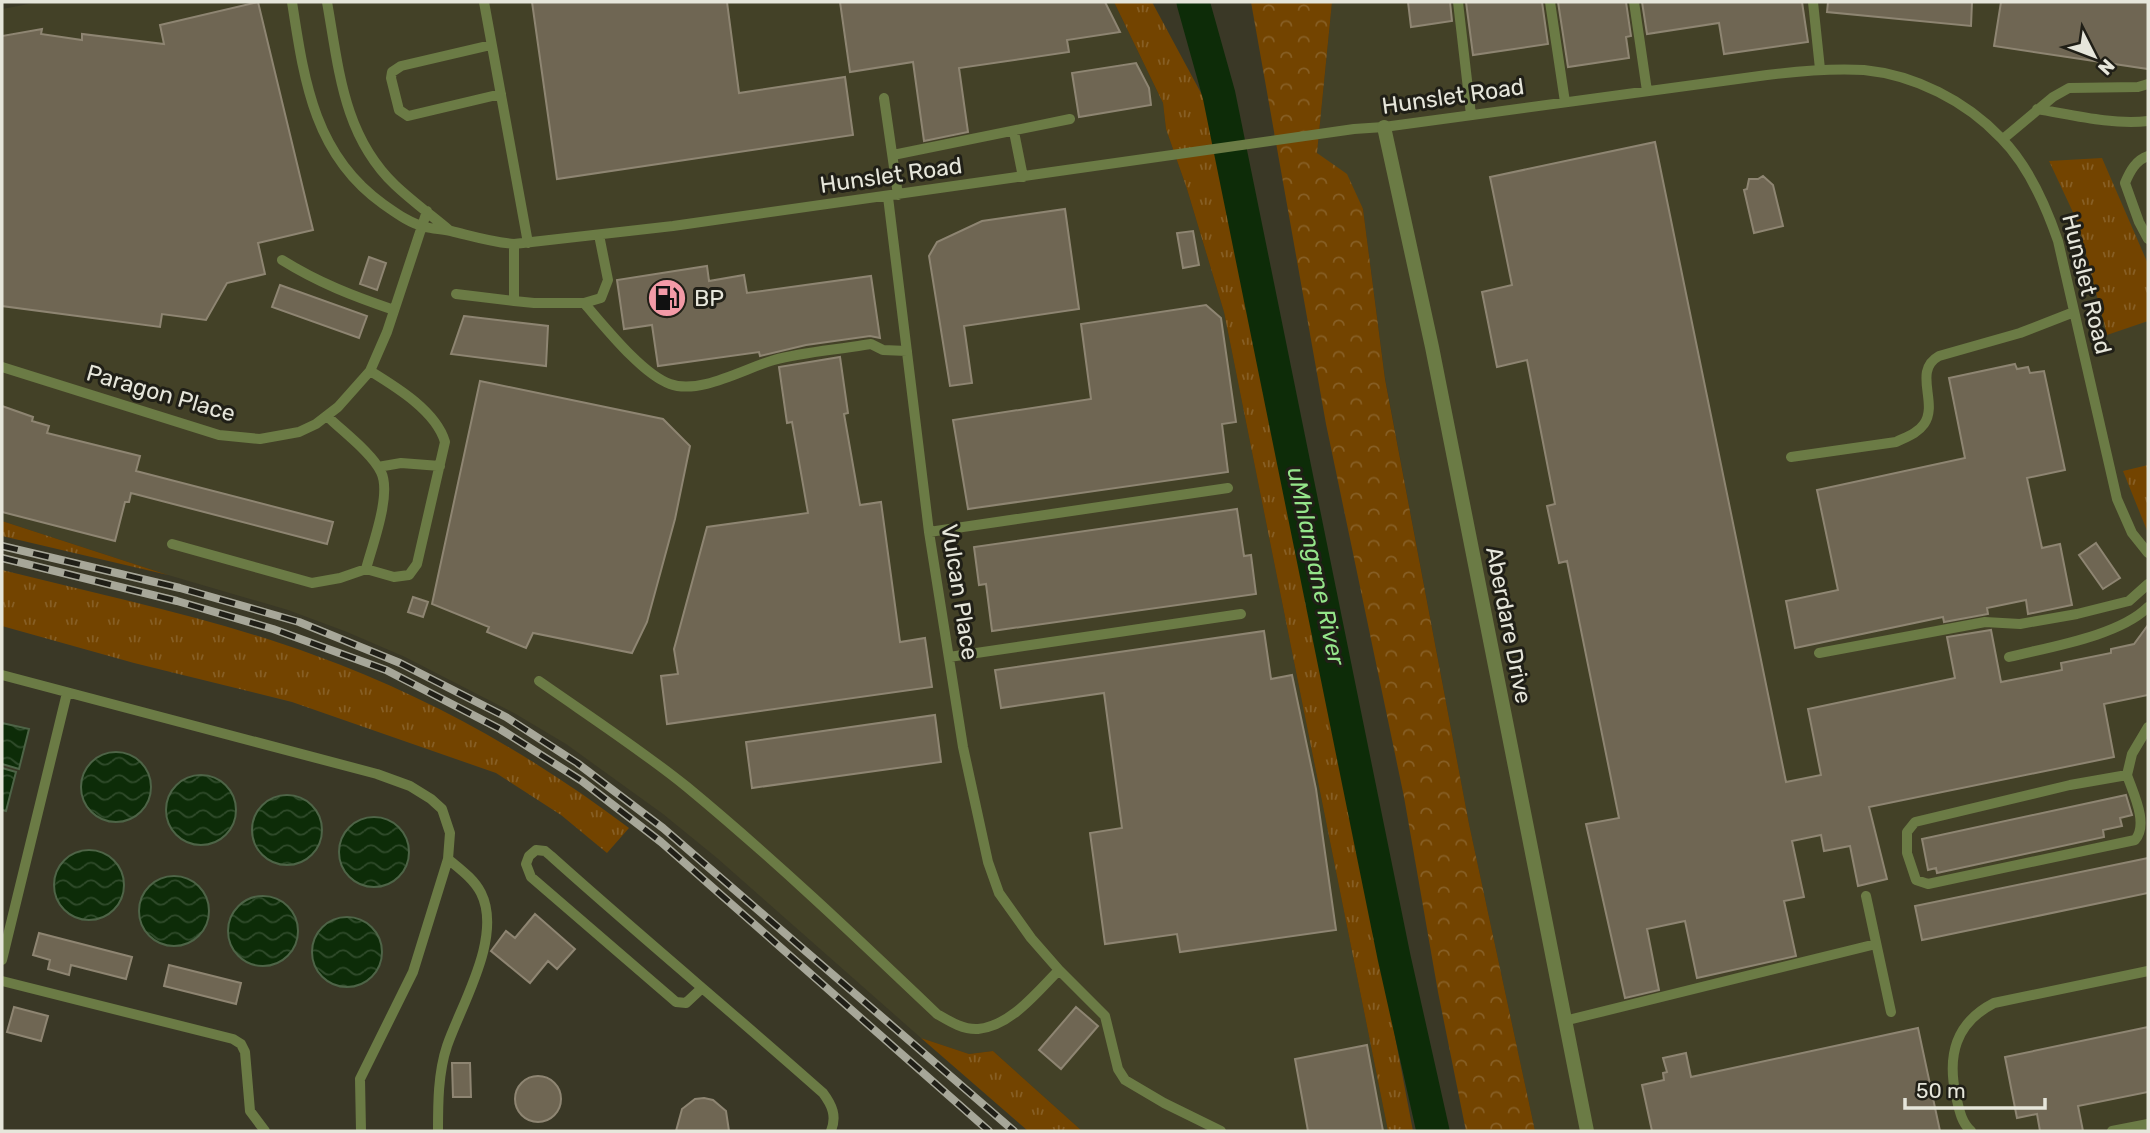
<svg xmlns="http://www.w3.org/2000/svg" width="2150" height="1133" font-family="Rubik,sans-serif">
<defs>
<pattern id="grass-tufts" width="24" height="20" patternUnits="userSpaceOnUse" patternTransform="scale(1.75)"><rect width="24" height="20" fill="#734400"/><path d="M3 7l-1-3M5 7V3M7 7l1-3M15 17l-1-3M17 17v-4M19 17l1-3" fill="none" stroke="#875f25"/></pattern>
<pattern id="forest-crowns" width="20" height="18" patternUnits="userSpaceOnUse" patternTransform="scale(1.75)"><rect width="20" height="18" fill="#734400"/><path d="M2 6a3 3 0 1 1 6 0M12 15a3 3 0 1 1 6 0" fill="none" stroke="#875f25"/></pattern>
<pattern id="water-waves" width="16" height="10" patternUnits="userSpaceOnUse" patternTransform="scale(1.75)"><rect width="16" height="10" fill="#0d2c08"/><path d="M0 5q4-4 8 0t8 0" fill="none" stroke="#304b2b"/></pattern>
</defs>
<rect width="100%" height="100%" fill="#3a3826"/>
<path fill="#434127" d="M 39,2 L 1114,2 L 1163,103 L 1166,129 L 1187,189 L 1224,312 L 1388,1131 L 1082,1131 L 993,1051 L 969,1054 L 921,1038 L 717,858 L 663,814 L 566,744 L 514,713 L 405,657 L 347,632 L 288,610 L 168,575 L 2,521 L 2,9 Z
M 1332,2 L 2148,2 L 2148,1131 L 1535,1131 L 1469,824 L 1385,378 L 1363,209 L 1317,153 Z"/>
<path fill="url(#grass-tufts)" d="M 1114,2 L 1152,2 L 1208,106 L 1259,365 L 1328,684 L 1413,1131 L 1388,1131 L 1224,312 L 1187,189 L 1166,129 L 1163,103 Z
M 2102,158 L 2148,264 L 2148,321 L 2107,335 L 2078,223 L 2049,161 Z
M 2148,465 L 2148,533 L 2123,471 Z
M 2,521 L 168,575 L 2,536 Z
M 2,570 C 106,596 213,618 314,655 C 428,696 532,755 629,828 L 607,853 L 561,815 L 496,773 L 292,702 L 134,663 L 2,626 Z
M 921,1038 L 969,1054 L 993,1051 L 1082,1131 L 1028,1131 Z"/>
<path fill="url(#forest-crowns)" d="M 1251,2 L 1332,2 L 1317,153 L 1347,174 L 1363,209 L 1385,379 L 1469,824 L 1535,1131 L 1466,1131 L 1438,992 L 1404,797 L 1326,424 Z"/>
<path fill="url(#water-waves)" stroke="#4e6447" stroke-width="2" d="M 2,723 L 29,729 L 19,769 L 2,764 Z
M81 787a35 35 0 1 1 70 0a35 35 0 1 1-70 0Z
M 2,768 L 16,772 L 6,811 L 2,810 Z
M166 810a35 35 0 1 1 70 0a35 35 0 1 1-70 0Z
M252 830a35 35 0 1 1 70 0a35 35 0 1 1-70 0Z
M339 852a35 35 0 1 1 70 0a35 35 0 1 1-70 0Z
M54 885a35 35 0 1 1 70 0a35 35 0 1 1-70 0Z
M139 911a35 35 0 1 1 70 0a35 35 0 1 1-70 0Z
M228 931a35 35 0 1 1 70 0a35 35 0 1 1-70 0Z
M312 952a35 35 0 1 1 70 0a35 35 0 1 1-70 0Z"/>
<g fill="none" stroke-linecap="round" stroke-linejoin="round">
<path stroke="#0d2c08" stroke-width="33" d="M 1193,2 L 1219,95 L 1394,957 L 1433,1131"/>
</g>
<path fill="#6f6653" stroke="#8e8572" stroke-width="2" d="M 258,2 L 313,230 L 258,243 L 265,274 L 227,283 L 206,320 L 162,314 L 160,327 L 2,306 L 2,36 L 42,29 L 41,34 L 82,40 L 82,34 L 164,44 L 160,25 Z
M 532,2 L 727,2 L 739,93 L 845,77 L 853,135 L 557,179 Z
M 840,2 L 1105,2 L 1120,32 L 1067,40 L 1069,52 L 959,68 L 968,132 L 924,141 L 913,62 L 850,72 Z
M 1408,2 L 1450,2 L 1452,21 L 1411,27 Z
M 1466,2 L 1542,2 L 1548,44 L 1473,55 Z
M 1558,2 L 1626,2 L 1631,36 L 1626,37 L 1629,58 L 1568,67 Z
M 1642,2 L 1802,2 L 1808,42 L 1724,54 L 1719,23 L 1647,34 Z
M 1828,2 L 1972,2 L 1971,26 L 1827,12 Z
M 2001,2 L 2148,2 L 2148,69 L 1994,46 Z
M 1136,63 L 1149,88 L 1151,105 L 1079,117 L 1072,73 Z
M 1655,142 L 1786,782 L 1821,775 L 1808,709 L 1955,678 L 1947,637 L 1991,630 L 2001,682 L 2062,670 L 2061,663 L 2111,653 L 2111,649 L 2134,644 L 2148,625 L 2148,695 L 2104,704 L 2114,757 L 1869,807 L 1887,879 L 1858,886 L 1850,846 L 1824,851 L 1821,835 L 1792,841 L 1804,897 L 1784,901 L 1796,956 L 1697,978 L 1685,921 L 1647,929 L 1659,990 L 1625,998 L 1586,824 L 1619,818 L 1567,561 L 1559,563 L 1547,506 L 1555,504 L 1527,360 L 1497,367 L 1482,292 L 1512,285 L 1490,177 Z
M 1763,176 L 1773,185 L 1783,226 L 1754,233 L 1744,190 L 1747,189 L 1749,179 L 1758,179 Z
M 1065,209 L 1079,309 L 964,326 L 972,383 L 950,386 L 929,256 L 937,242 L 982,221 Z
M 1193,231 L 1199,265 L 1183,268 L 1177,233 Z
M 369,257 L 386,263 L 377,290 L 360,284 Z
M 707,266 L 709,281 L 744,275 L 747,293 L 871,276 L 880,338 L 870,336 L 806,345 L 760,356 L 759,352 L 658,366 L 652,325 L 624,329 L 617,280 Z
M 280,285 L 367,316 L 359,338 L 272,307 Z
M 1206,305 L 1221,318 L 1236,422 L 1222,424 L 1228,472 L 968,509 L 953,420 L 1091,399 L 1081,324 Z
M 464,316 L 548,326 L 546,366 L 451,354 Z
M 840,357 L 848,413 L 844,414 L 860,505 L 881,502 L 900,642 L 925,638 L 932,687 L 667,724 L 661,676 L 678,674 L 674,649 L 707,527 L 808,513 L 792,422 L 787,423 L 779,367 Z
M 2015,364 L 2017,369 L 2028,367 L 2030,373 L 2044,371 L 2065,470 L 2027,478 L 2042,548 L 2060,544 L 2072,605 L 2028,614 L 2026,600 L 1987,608 L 1988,614 L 1944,622 L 1943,617 L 1795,648 L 1786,601 L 1838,590 L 1817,490 L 1965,458 L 1949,378 Z
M 480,381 L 663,419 L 690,446 L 675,519 L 647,622 L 632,653 L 533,633 L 526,648 L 487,632 L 489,627 L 432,604 Z
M 2,406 L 33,417 L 32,421 L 49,426 L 47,433 L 140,456 L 136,471 L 333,522 L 327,544 L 131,493 L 129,502 L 125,502 L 115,541 L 2,512 Z
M 1237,509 L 1244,556 L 1251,555 L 1256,594 L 992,631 L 986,584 L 979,585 L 974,547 Z
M 2096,543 L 2120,578 L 2103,589 L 2079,555 Z
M 413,597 L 428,602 L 423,617 L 408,612 Z
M 1264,631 L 1271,679 L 1292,675 L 1316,789 L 1336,930 L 1180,952 L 1177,934 L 1105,944 L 1090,833 L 1122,828 L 1104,693 L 1001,708 L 995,670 Z
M 935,715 L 941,762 L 752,788 L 746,742 Z
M 2126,795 L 2132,815 L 2120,818 L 2122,826 L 2103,830 L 2104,837 L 1937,873 L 1936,868 L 1928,870 L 1922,839 Z
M 2148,858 L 2148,893 L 1922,940 L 1915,906 Z
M 535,914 L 575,949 L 557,969 L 548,961 L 530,983 L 491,951 L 506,931 L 515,938 Z
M 39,933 L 132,957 L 126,979 L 71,965 L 69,975 L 48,969 L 50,960 L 33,955 Z
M 169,965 L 241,983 L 236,1004 L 164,986 Z
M 14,1007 L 48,1016 L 41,1041 L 7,1032 Z
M 1076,1007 L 1098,1026 L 1061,1069 L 1039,1050 Z
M 2148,1027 L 2148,1092 L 2078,1106 L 2083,1131 L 2040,1131 L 2037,1114 L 2017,1118 L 2005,1057 Z
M 1918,1028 L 1940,1131 L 1652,1131 L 1642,1085 L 1664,1080 L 1663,1073 L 1667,1072 L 1663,1058 L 1686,1053 L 1691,1077 Z
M 1367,1045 L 1383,1131 L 1308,1131 L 1295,1059 Z
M 452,1063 L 470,1063 L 471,1097 L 453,1097 Z
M515 1099a23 23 0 1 1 46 0a23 23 0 1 1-46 0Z
M 704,1098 L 713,1100 L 726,1111 L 729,1131 L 676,1131 L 682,1109 L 695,1099 Z"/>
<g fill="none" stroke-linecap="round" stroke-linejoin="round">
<path stroke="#6b7b45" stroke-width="10" d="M 292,2 C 304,80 314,155 383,204 C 396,213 409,223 425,227 C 433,229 442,229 451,231 C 472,236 491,242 514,244 L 673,226 L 1354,129 L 1384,127 L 1767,75 C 1799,71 1831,68 1864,70 C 1915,75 1966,101 2001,138 C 2028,165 2046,206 2058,241 L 2117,499 L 2132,533 L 2148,553
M 327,2 C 339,69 343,135 395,185 C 412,201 431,215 449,230
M 484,2 L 528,243
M 1458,2 L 1471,115
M 1550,2 L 1565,102
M 1634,2 L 1647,91
M 1813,2 L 1820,69
M 491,45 L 401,66 L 392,72 L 391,78 L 399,110 L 408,116 L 501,94
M 884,98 L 898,195
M 2037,109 C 2073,115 2112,125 2148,121
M 1014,132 L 1023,177
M 2003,139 L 2053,97 L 2069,88 L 2138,87 L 2148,84
M 893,155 L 1070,119
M 2148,156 C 2136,160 2130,171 2125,183 L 2139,222 L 2148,239
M 888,197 L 929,532 L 963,747 L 988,862 L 999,893 L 1031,938 L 1059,970 L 1105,1016 L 1118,1069 L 1125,1080 L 1164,1103 L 1221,1131
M 514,244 L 514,301 L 534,303 L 584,303 C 605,327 642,374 670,384 C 700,395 745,368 774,360 C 803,352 835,350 864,345 L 871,344 L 883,350 L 907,351
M 282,260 C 319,283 353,296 394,310
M 456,294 L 514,301
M 584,303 L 601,298 L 608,280 L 599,235
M 2,367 L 219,435 L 260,439 L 299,432 L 316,424 L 338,407 L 370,371 L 387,332 L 427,211
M 327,416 C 342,431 372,453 381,472 C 392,494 372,546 366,569
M 1791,457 L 1896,442 C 1906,437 1917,434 1924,424 C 1939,403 1912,371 1939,356 L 2020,333 L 2074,312
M 378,467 L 401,463 L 440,466
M 929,532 L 1228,488
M 172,544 L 312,583 L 340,578 L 366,569 L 394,577 L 409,575 L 417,564 L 445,442 C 436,411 396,387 370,371
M 1819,653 L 1985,622 L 2020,624 L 2077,614 L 2129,601 L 2148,584
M 949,657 L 1241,614
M 2009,657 C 2049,647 2119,636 2148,607
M 2,675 L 377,774 L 410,786 L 431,799 L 442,809 L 450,833 L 448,859 L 413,972 L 360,1079 L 361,1131
M 539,681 C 589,716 640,749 687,787 C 774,859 855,936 937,1014 C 949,1021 963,1030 978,1029 C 1011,1026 1037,992 1059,970
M 2127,775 C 2133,793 2149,824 2135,840 L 1928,884 L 1916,880 L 1907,853 L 1907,832 L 1915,822 L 2070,785 L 2127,775 L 2132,754 L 2148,727
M 1866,896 L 1891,1012
M 2,960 L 67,693
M 2,981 L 233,1039 L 241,1044 L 245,1052 L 250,1111 L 265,1131
M 702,988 L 686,1003 L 676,1002 L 531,877 L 526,864 L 529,856 L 536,850 L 545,851 L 551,856 C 640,936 733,1013 823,1093 C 832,1105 837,1116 831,1131
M 1564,1021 L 1876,944
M 438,1131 C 438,1104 438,1073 447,1046 C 461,1005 503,937 481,893 C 474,879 460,869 448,859
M 1971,1131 C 1961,1122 1959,1109 1956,1096 C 1947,1056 1955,1023 1994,1003 L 2148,971
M 2112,1131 L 2148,1124"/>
<path stroke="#6b7b45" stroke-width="14" d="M 1384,127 L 1432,347 L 1587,1131"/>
<g stroke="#a7a799" stroke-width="8">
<path id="rail" d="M 2,546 L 180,588 L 299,622 L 400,663 L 506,717 L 577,763 L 663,828 L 1014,1131
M 2,558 L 177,601 L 273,629 L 386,670 L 500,729 L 582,781 L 661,842 L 989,1131"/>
</g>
<use href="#rail" stroke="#201f17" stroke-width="5" stroke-dasharray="16" stroke-linecap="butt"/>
</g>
<defs>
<g id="fuel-disc" transform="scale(2.0125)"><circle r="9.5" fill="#f39aa7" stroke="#201f17"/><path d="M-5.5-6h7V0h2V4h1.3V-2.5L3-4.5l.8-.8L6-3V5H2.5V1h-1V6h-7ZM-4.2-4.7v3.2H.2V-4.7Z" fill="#111"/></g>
</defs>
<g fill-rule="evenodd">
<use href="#fuel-disc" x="667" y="298"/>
</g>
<g text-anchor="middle" stroke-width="6" stroke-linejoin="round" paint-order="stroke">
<g font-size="23" fill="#e6e6db" stroke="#201f17">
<text transform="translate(1453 96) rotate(-8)" y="8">Hunslet Road</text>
<text transform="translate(891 175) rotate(-8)" y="8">Hunslet Road</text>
<text transform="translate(2087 284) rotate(76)" y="8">Hunslet Road</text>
<text transform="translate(161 393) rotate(16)" y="8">Paragon Place</text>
<text transform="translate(960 592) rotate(81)" y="8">Vulcan Place</text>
<text transform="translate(1509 625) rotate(79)" y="8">Aberdare Drive</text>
</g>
<g font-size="23" fill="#e6e6db" stroke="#201f17" text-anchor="start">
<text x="694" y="306">BP</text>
</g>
<g font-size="24" font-style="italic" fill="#95e58a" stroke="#201f17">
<text transform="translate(1316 566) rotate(78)" y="8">uMhlangane River</text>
</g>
</g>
<rect width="2150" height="1133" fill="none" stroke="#e6e6db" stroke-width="7"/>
<g transform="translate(2094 56) rotate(132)" stroke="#201f17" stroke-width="5" paint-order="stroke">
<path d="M0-5L12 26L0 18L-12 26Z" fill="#e6e6db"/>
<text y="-10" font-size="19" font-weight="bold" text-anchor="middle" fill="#e6e6db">N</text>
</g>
<path d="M1905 1098v10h140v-10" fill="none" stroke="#e6e6db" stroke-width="3.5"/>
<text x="1916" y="1098" font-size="21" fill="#e6e6db" stroke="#201f17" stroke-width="5" paint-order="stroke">50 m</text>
</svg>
